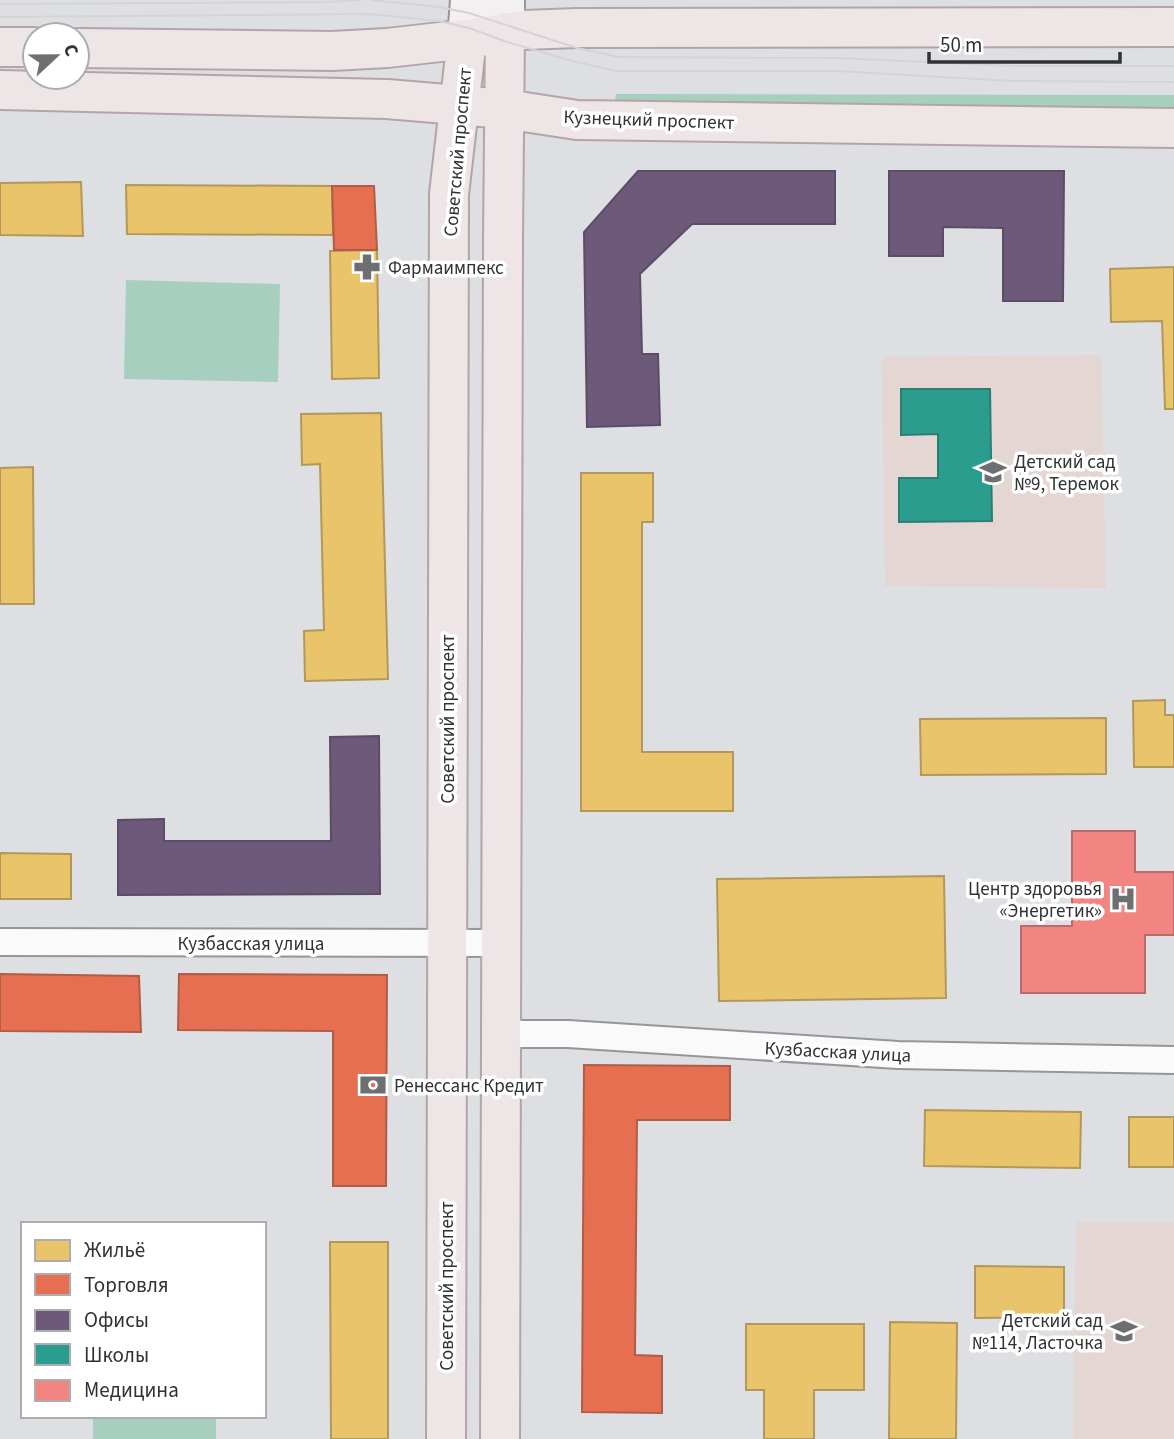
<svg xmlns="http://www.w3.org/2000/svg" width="1174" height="1439" font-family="'Source Sans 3',sans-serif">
<rect width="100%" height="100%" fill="#dddfe2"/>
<path fill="#e3d6d3" d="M 1101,355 L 1106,588 L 885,586 L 882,357 Z
M 1076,1222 L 1174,1223 L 1174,1439 L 1073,1439 Z"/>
<path fill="#a7cfbf" d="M 616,94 L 1174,95 L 1174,111 L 614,110 Z
M 126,280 L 280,284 L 278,382 L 124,379 Z
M 93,1416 L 216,1416 L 216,1439 L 93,1439 Z"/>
<path fill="#e9c46a" stroke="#b2985a" stroke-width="2" d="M 81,182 L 83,236 L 0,235 L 0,183 Z
M 126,185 L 332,186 L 333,235 L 127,234 Z
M 377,250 L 379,378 L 332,379 L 330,251 Z
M 1174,267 L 1174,409 L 1165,409 L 1162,321 L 1111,322 L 1110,269 Z
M 381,413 L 388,679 L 305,681 L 304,631 L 324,630 L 320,464 L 302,465 L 301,414 Z
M 33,467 L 34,604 L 0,604 L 0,468 Z
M 581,473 L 653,473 L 653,522 L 642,522 L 642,752 L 733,752 L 733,811 L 581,811 Z
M 1165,700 L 1165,715 L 1174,715 L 1174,767 L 1134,767 L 1133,701 Z
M 1106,718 L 1106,774 L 921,775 L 920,719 Z
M 0,853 L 71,854 L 71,899 L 0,899 Z
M 944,876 L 946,998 L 719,1001 L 717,879 Z
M 925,1110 L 1081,1112 L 1080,1168 L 924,1166 Z
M 1129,1117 L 1174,1117 L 1174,1167 L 1129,1167 Z
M 330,1242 L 388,1242 L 388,1439 L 331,1439 Z
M 975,1266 L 1064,1267 L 1064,1317 L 975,1318 Z
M 890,1322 L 957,1323 L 956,1439 L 889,1439 Z
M 746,1324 L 864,1324 L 864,1390 L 814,1390 L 814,1439 L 764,1439 L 764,1390 L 746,1390 Z"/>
<path fill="#e76f51" stroke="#b05d48" stroke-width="2" d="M 332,186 L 374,186 L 377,250 L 334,250 Z
M 0,974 L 139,976 L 141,1032 L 0,1031 Z
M 179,974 L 387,975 L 386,1186 L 333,1186 L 333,1031 L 178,1030 Z
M 584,1065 L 730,1066 L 730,1120 L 637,1120 L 635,1355 L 662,1356 L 662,1413 L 582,1412 Z"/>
<path fill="#6d597a" stroke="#5b4d65" stroke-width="2" d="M 638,171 L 835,171 L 835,224 L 692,224 L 640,274 L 642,354 L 658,354 L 660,425 L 587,427 L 584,232 Z
M 889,171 L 1064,171 L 1063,301 L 1003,301 L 1003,228 L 943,227 L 943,256 L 889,256 Z
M 379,736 L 380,894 L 118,895 L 118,820 L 164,819 L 164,841 L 331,841 L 330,737 Z"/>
<path fill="#2a9d8f" stroke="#2c7d73" stroke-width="2" d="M 901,389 L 990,389 L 992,521 L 899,522 L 899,478 L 938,478 L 938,434 L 901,435 Z"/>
<path fill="#f28482" stroke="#b86b6a" stroke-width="2" d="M 1072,831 L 1135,831 L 1135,872 L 1174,872 L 1174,935 L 1145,935 L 1145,993 L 1021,993 L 1021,926 L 1072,926 Z"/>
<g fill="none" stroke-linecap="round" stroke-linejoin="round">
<g stroke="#959698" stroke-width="30">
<path id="minor" d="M 0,942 L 501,943
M 501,1034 L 568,1034 L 898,1055 L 1174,1060"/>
</g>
<g stroke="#959698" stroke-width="42">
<path id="secondary" d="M 505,32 L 505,0
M 467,39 L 470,0"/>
</g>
<g stroke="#b4a4a8" stroke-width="42">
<path id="primary" d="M 0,47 L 35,47
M 77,48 L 332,51 L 387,48 L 467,39 L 524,30 L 577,28 L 1174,27
M 0,90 L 387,99 L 505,109 L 577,120 L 1174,128
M 446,1439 L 449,194 L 467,39
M 500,1439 L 503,239 L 505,32"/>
</g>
<use href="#minor" stroke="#fafafb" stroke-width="26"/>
<use href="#secondary" stroke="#f4eff0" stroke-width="38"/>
<use href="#primary" stroke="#eee5e7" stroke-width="38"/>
<path stroke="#d4d4d4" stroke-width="2" d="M 371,0 L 439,7 L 469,13 L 577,48 L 619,57 L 838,58 L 1012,66 L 1174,66
M 0,4 L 325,2 L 361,0
M 0,17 L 370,14 L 439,21 L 469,28 L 504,41 L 576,62 L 616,71 L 837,71 L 1012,81 L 1174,82"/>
</g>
<defs>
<g id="pharmacy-bare" transform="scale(2.1)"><path d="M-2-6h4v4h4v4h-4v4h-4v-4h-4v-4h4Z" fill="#6d6f70" stroke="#fff" stroke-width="2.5" paint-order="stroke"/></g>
<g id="school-bare" transform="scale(2.1)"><path d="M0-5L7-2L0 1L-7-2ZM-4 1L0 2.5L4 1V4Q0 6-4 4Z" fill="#6d6f70" stroke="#fff" stroke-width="2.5" paint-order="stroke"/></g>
<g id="hospital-bare" transform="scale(2.1)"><path d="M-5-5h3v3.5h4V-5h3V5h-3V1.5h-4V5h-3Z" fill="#6d6f70" stroke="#fff" stroke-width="2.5" paint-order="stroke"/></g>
<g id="bank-bare" transform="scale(2.1)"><path d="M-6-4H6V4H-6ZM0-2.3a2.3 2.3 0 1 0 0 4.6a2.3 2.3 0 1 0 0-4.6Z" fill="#6d6f70" stroke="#fff" stroke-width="2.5" paint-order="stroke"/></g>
</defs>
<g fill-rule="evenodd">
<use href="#pharmacy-bare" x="367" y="267"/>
<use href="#school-bare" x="993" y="472"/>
<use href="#hospital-bare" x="1123" y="899"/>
<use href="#bank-bare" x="373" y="1085"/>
<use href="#school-bare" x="1124" y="1331"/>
</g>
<g text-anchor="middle" stroke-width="7" stroke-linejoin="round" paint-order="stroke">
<g font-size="19" fill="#313233" stroke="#fff">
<text transform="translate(649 119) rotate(2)" y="7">Кузнецкий проспект</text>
<text transform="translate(457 152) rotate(-85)" y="7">Советский проспект</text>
<text transform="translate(447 719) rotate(-90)" y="7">Советский проспект</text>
<text x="251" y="950">Кузбасская улица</text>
<text transform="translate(838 1051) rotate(3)" y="7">Кузбасская улица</text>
<text transform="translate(446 1286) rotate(-90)" y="7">Советский проспект</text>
</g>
<g font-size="19" fill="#313233" stroke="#fff" text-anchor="start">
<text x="388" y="274">Фармаимпекс</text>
<text x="1014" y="468">Детский сад<tspan x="1014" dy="22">№9, Теремок</tspan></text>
<text x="1102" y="895" text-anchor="end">Центр здоровья<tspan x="1102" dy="22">«Энергетик»</tspan></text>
<text x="394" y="1092">Ренессанс Кредит</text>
<text x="1103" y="1327" text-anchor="end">Детский сад<tspan x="1103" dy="22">№114, Ласточка</tspan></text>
</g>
</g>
<rect x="21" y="1222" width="245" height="196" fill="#ffffff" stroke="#adadad" stroke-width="2"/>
<rect x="35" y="1240" width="35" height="21" fill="#e9c46a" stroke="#adadad" stroke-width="2"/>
<text x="84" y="1257" font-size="21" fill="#313233">Жильё</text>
<rect x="35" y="1274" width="35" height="21" fill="#e76f51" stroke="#adadad" stroke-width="2"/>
<text x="84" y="1292" font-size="21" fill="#313233">Торговля</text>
<rect x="35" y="1310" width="35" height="21" fill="#6d597a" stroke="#adadad" stroke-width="2"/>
<text x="84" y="1327" font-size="21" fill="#313233">Офисы</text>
<rect x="35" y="1344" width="35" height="21" fill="#2a9d8f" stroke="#adadad" stroke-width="2"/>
<text x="84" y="1362" font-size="21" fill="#313233">Школы</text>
<rect x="35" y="1380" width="35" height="21" fill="#f28482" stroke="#adadad" stroke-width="2"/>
<text x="84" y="1397" font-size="21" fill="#313233">Медицина</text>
<g transform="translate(56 56) rotate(68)"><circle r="33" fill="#ffffff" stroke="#adadad" stroke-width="2"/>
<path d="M0-5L12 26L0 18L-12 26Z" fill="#6d6f70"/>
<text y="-10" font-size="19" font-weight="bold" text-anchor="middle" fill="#313233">С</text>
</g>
<path d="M929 52v10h191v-10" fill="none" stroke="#313233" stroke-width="3.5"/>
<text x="940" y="52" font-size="21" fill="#313233" stroke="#ffffff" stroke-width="5" paint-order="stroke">50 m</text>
</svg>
